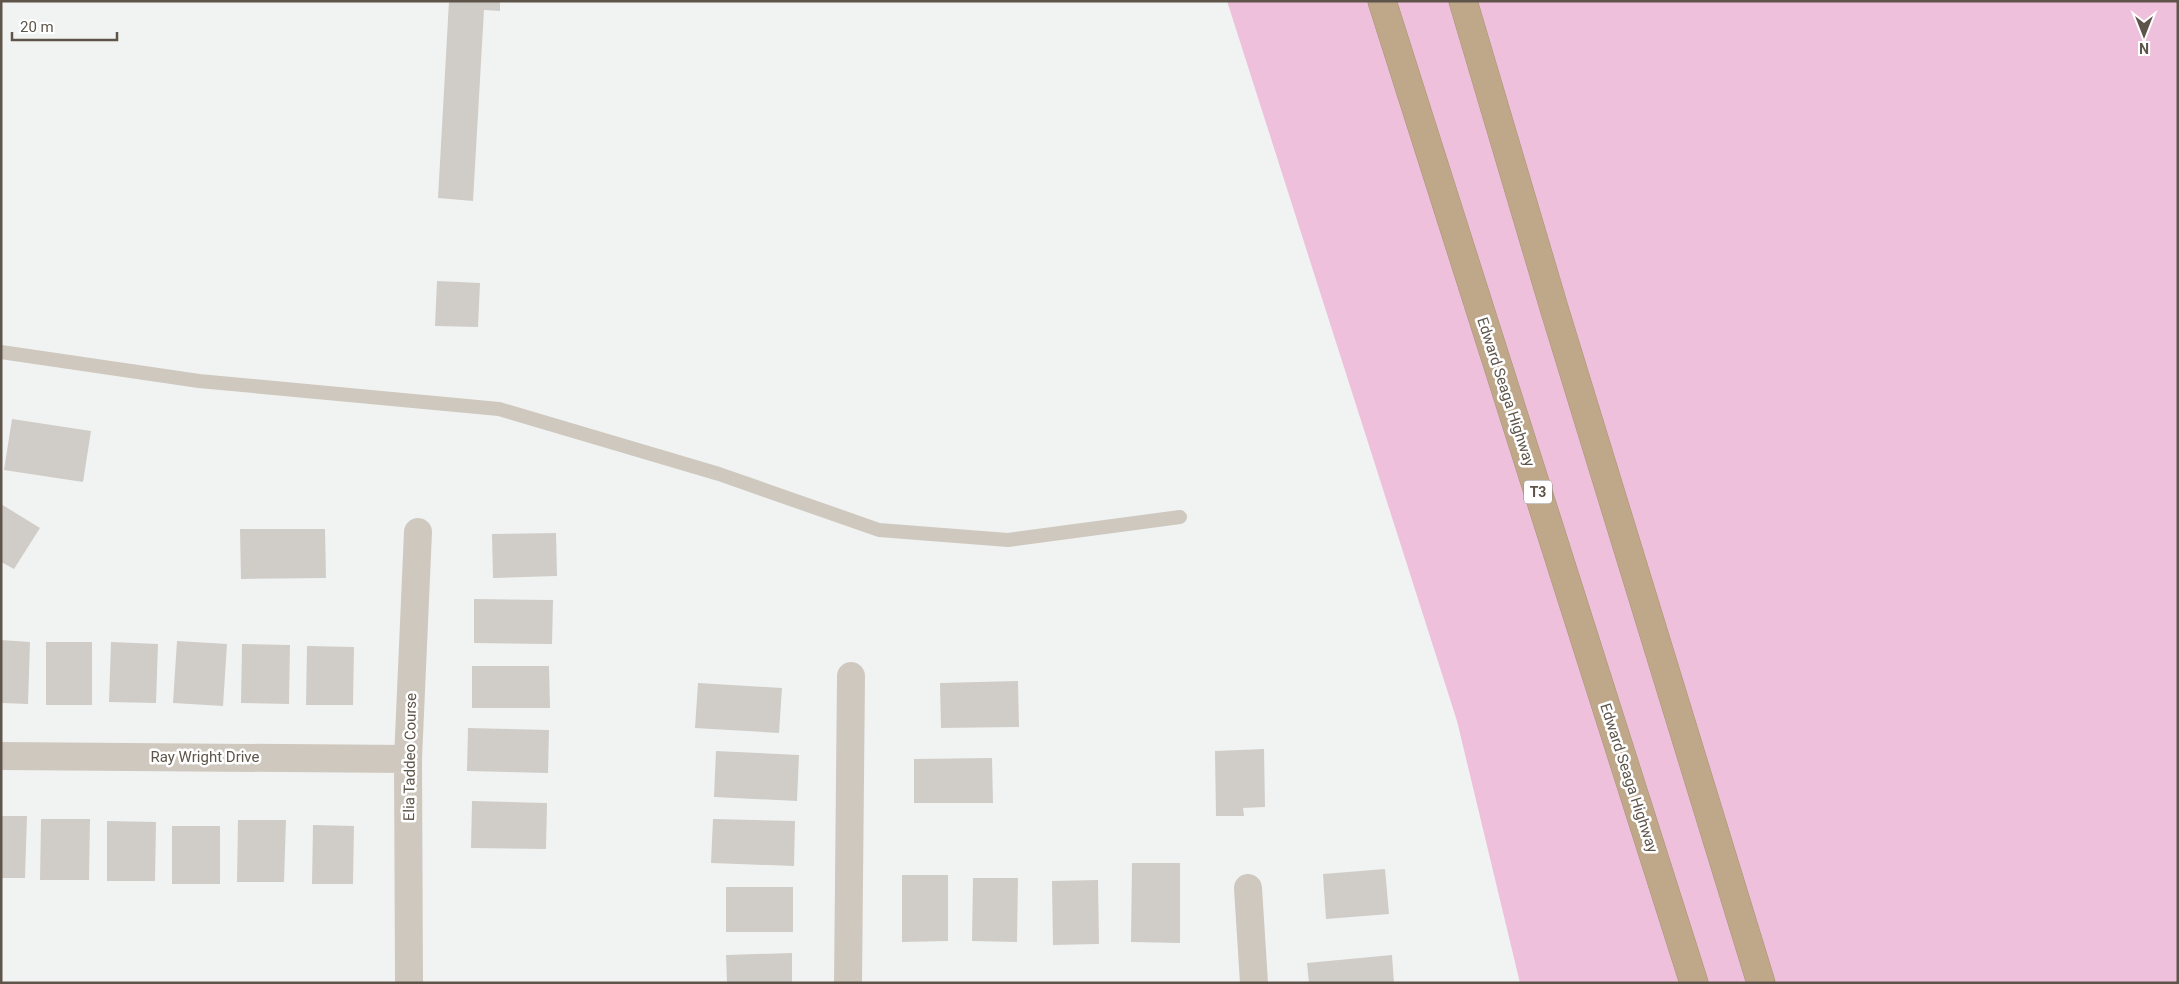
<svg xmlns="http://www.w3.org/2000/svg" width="2179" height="984" font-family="Roboto,sans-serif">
<rect width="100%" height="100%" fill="#f1f3f3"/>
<path fill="#efc0db" d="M 1227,1 L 2178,1 L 2178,983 L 1520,983 L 1457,721 Z"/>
<path fill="#d0cdc8" d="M 449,1 L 500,1 L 500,11 L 484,10 L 473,201 L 438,198 Z
M 437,281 L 480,283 L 478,327 L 435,326 Z
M 12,419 L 91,431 L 83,482 L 4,470 Z
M 1,504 L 40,528 L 14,569 L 1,562 Z
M 240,529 L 325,529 L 326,578 L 241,579 Z
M 556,533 L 557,576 L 493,578 L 492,534 Z
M 474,599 L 553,600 L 552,644 L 474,643 Z
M 1,640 L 30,642 L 28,704 L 1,703 Z
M 177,641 L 227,644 L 223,706 L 173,703 Z
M 46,642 L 92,642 L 92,705 L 46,705 Z
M 111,642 L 158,644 L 156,703 L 109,702 Z
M 242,644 L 290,645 L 289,704 L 241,703 Z
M 307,646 L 354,647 L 353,705 L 306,705 Z
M 472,666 L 549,666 L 550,708 L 472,708 Z
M 1018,681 L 1019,727 L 941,728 L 940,683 Z
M 698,683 L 782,688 L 779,733 L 695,728 Z
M 468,728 L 549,730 L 548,773 L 467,771 Z
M 1264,749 L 1265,807 L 1243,808 L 1244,816 L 1216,816 L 1215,751 Z
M 716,751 L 799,755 L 797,801 L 714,797 Z
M 992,758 L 993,803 L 914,803 L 914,759 Z
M 472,801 L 547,803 L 546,849 L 471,848 Z
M 1,816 L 27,816 L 25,878 L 1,878 Z
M 41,819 L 90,819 L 89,880 L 40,880 Z
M 713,819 L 795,821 L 794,866 L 711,863 Z
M 238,820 L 286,820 L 284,882 L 237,882 Z
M 107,821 L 156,822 L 155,881 L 107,881 Z
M 313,825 L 354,826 L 353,884 L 312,884 Z
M 172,826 L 220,826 L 220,884 L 172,884 Z
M 1132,863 L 1180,863 L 1180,943 L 1131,942 Z
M 1385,869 L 1389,914 L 1326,919 L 1323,874 Z
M 902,875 L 948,875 L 948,941 L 902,942 Z
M 973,878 L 1018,878 L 1017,942 L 972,941 Z
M 1098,880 L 1099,944 L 1053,945 L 1052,881 Z
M 726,887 L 793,887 L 793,932 L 726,932 Z
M 792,953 L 792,983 L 727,983 L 726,955 Z
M 1392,955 L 1394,983 L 1309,983 L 1307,963 Z"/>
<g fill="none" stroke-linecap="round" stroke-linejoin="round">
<g stroke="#aa9474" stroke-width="29">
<path id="highway" d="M 1382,1 L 1694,983
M 1463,1 L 1554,308 L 1761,983"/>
</g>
<path stroke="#cfc8bf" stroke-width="14" d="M 1,352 L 199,381 L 499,409 L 719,474 L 879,530 L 1008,540 L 1180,517"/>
<path stroke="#cfc8bf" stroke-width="28" d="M 1,756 L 408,759
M 1248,888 L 1254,983
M 409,983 L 408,759 L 418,532
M 848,983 L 851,676"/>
<use href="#highway" stroke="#bfa789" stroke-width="28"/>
</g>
<g text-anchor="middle" stroke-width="5" stroke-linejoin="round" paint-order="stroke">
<rect fill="#fff" stroke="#8e8780" stroke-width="1" x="1524" y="480.5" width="28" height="23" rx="4"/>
<g font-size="14" font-weight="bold" fill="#5e5449">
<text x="1538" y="497">T3</text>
</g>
<g font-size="15" fill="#5e5449" stroke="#fff">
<text transform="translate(1506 392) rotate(72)" y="5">Edward Seaga Highway</text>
<text x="205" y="762">Ray Wright Drive</text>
<text transform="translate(410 757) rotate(-89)" y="5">Elia Taddeo Course</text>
<text transform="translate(1629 778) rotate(72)" y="5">Edward Seaga Highway</text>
</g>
</g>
<rect width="2179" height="984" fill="none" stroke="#5e5449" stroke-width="5"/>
<g transform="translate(2144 35) rotate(180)" stroke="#ffffff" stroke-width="4" paint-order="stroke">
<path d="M0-4L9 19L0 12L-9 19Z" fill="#5e5449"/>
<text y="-8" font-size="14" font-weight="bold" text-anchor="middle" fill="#5e5449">N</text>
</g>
<path d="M12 32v8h105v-8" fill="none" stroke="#5e5449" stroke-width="2.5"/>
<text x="20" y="32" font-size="15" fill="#5e5449" stroke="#ffffff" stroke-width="4" paint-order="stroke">20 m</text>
</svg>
